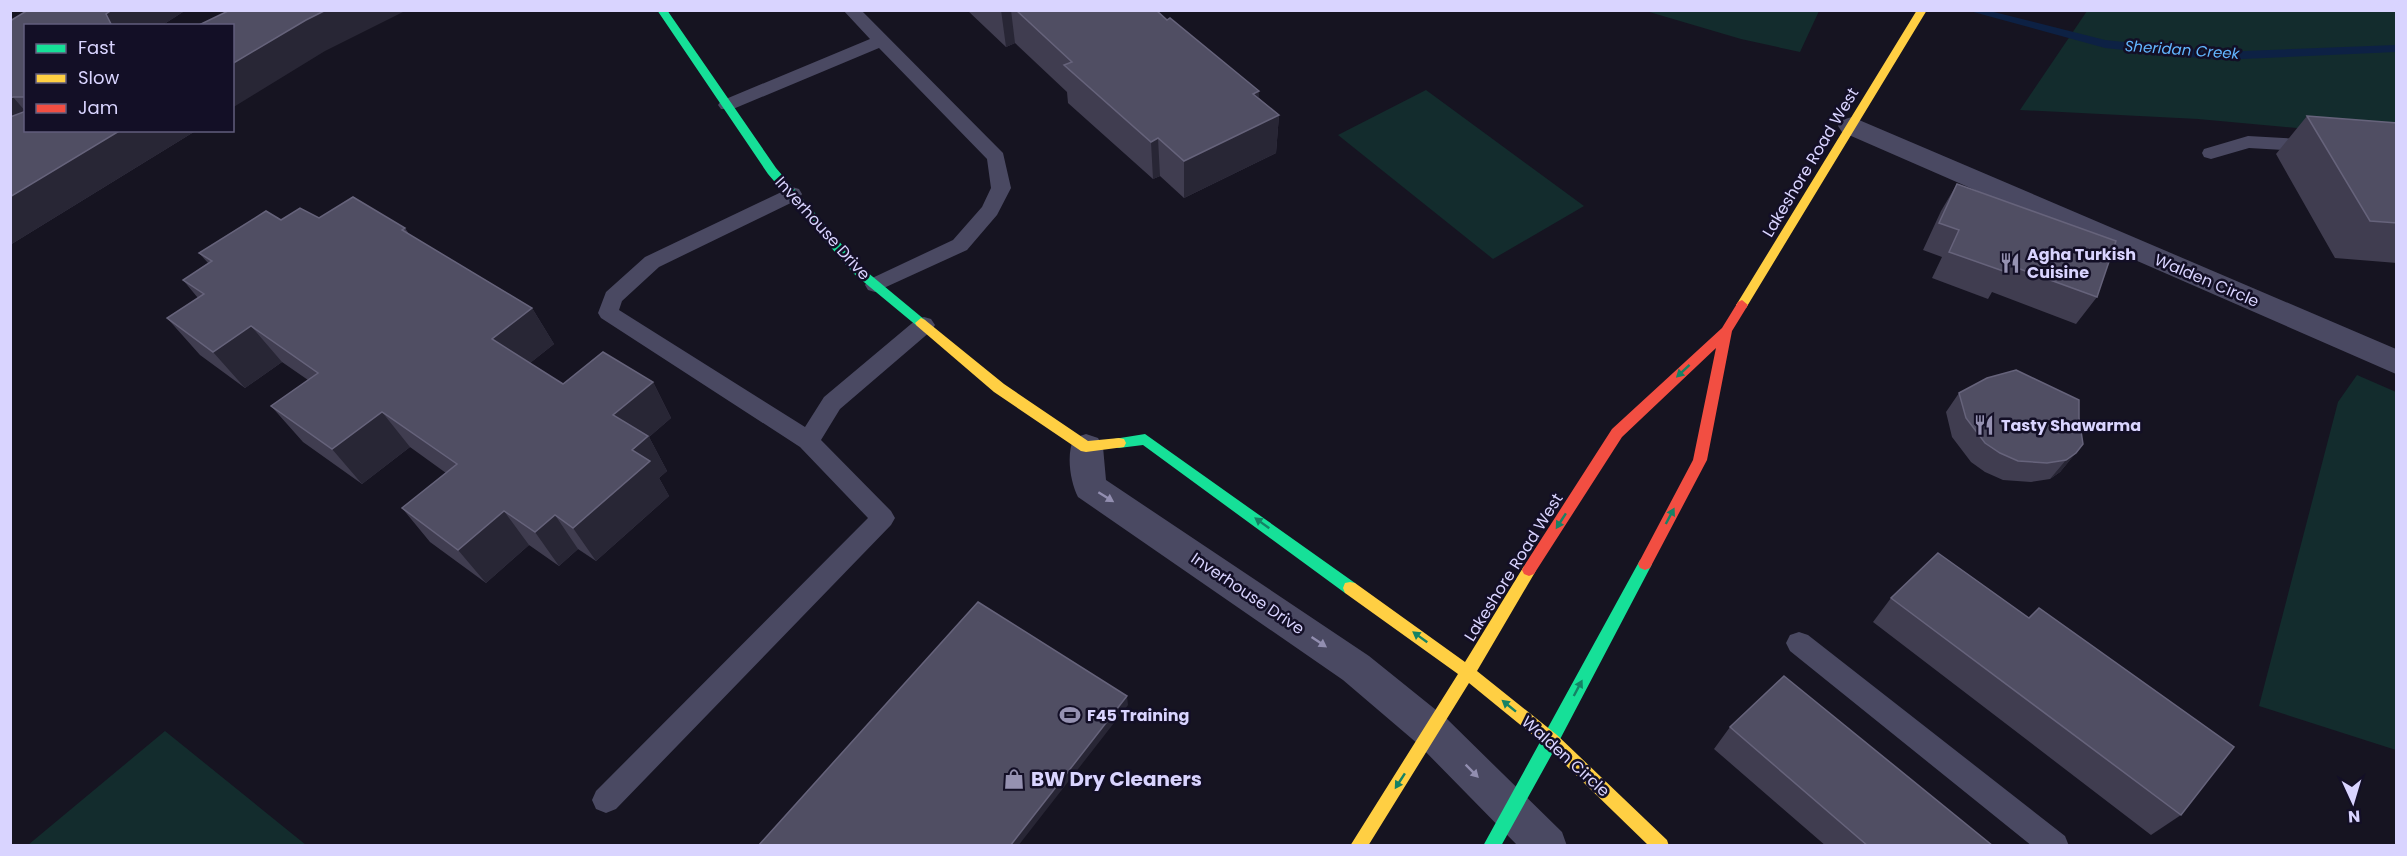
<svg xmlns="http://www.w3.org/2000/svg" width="2407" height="856" font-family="Poppins,sans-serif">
<rect width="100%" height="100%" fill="#161421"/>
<path fill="#132c2d" d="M 1646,11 L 1819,11 L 1800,52 L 1741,39 Z
M 2087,11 L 2396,11 L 2396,133 L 2329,131 L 2198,119 L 2020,110 Z
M 1426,90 L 1584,206 L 1493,259 L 1338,135 Z
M 2357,375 L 2396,392 L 2396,750 L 2259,706 L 2338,402 Z
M 165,731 L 306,845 L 28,845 Z"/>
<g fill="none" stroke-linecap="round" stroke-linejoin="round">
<path fill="#0d2144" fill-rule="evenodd" d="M 1966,10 L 1986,10 L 2105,40 L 2219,52 L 2396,45 L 2396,52 L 2219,60 L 2105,48 Z"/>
<path fill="#4a4962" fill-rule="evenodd" d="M 843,10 L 861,10 L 1003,153 L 1011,188 L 997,215 L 967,250 L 875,292 L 868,290 L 865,285 L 868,280 L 953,240 L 982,207 L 991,188 L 987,159 L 879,48 L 733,109 L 721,109 L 718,105 L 721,101 L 870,39 Z
M 2248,136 L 2316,140 L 2323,142 L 2325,146 L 2323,150 L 2316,152 L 2249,148 L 2211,159 L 2204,157 L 2202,153 L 2204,149 Z
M 792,187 L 799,189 L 802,194 L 799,199 L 659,267 L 622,301 L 619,310 L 805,427 L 824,397 L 917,319 L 924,317 L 931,319 L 935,325 L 931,331 L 840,409 L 821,440 L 891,511 L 895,518 L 891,525 L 616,809 L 606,813 L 596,809 L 592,800 L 596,791 L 868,518 L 800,447 L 601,318 L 598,313 L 606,292 L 645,257 Z
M 1799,632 L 1808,635 L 2065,836 L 2069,846 L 2032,846 L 1790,651 L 1786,643 L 1790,635 Z"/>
<path fill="#4a4962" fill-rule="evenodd" d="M 1852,117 L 2396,349 L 2396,374 L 1842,132 L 1838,126 L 1842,120 Z
M 1086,434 L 1098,438 L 1103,447 L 1106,480 L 1369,656 L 1446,718 L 1562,832 L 1567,846 L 1518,846 L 1418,744 L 1343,680 L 1078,497 C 1070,481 1066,454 1074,438 Z"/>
<path fill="#16e098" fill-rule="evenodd" d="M 657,10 L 667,10 L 776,168 L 861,267 L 925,320 L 927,323 L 925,326 L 917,326 L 853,273 L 768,174 Z
M 1145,434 L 1355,583 L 1357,588 L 1355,593 L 1350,594 L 1345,593 L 1143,445 L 1119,448 L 1114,447 L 1112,443 L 1114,439 Z
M 1645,558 L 1650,560 L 1652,564 L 1650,568 L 1557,745 L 1501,846 L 1483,846 L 1640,560 Z"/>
<path fill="#ffcf43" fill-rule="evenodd" d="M 1917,10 L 1927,10 L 1746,308 L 1738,308 L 1736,305 L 1738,302 Z
M 921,318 L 925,320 L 1004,384 L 1088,441 L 1119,438 L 1124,439 L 1126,443 L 1124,447 L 1086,452 L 1081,451 L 994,392 L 917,326 L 915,323 Z
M 1529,564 L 1534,566 L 1536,570 L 1534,574 L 1477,671 L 1557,735 L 1667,840 L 1669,846 L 1649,846 L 1545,745 L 1469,683 L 1368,846 L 1350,846 L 1458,674 L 1345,593 L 1343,588 L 1345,583 L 1350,582 L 1355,583 L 1465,662 L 1524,566 Z"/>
<path fill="#f24e42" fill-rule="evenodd" d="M 1742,300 L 1748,305 L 1732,331 L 1707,460 L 1650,568 L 1645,570 L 1640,568 L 1638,564 L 1693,460 L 1716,348 L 1622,437 L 1534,574 L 1529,576 L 1524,574 L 1522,570 L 1524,566 L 1612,429 L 1722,328 L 1738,302 Z"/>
</g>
<path fill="#403d50" d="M 28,10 L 186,10 L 161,26 L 26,26 L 26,130 L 197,130 L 10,245 L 10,21 Z
M 967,10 L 1156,10 L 1279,115 L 1276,153 L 1184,198 L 1160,176 L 1153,179 L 1068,103 L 1067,92 L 1015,43 L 1006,47 Z
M 2307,116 L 2397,123 L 2397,263 L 2335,258 L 2276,154 Z
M 1957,184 L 2097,297 L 2076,324 L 1992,292 L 1988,299 L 1932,278 L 1942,257 L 1923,250 L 1941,211 Z
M 319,218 L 405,228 L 409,234 L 532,308 L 554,344 L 530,363 L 563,384 L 653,382 L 671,418 L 649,437 L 667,471 L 659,478 L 669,496 L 596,561 L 578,549 L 559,566 L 529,545 L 486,583 L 430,542 L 402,508 L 446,473 L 410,447 L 362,484 L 303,442 L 271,406 L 308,380 L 282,362 L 245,388 L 200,355 L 167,318 L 198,298 L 183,280 L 208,263 L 199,253 L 281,220 Z
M 1959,393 L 2079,418 L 2083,444 L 2060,472 L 2050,479 L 2031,482 L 2003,480 L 1985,472 L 1971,462 L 1952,437 L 1946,412 Z
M 1891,598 L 2028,618 L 2039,608 L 2181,815 L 2151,835 L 1873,622 Z
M 1730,727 L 1993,846 L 1826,846 L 1714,749 Z"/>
<path fill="#282635" d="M 112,10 L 186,10 L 161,26 L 112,26 L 106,14 Z
M 326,10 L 407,10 L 325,51 L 232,108 L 232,64 L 306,20 Z
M 1001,10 L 1011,10 L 1015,43 L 1006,47 Z
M 1259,91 L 1258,125 L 1279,115 L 1276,153 L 1184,198 L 1184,161 L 1253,94 Z
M 13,97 L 26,112 L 10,144 L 10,98 Z
M 121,130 L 197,130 L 10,245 L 10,197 Z
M 1158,138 L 1160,176 L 1153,179 L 1151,142 Z
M 532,308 L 554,344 L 515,375 L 492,339 Z
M 251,326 L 282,362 L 245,388 L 213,352 Z
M 653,382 L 671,418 L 649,437 L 667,471 L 659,478 L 669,496 L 596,561 L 573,528 L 613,415 Z
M 382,412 L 410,447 L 362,484 L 332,449 Z
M 2076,453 L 2060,472 L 2050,479 L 2066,460 Z
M 504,511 L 529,545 L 486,583 L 458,550 Z
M 555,515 L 578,549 L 559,566 L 535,532 Z
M 1127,696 L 1128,705 L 1018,846 L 1010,846 Z"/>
<path fill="#504e63" stroke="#66637b" stroke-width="1.5" d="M 28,10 L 112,10 L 106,14 L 112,26 L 26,26 L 26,97 L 13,97 L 10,98 L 10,21 Z
M 230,10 L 326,10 L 306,20 L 232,64 L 232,26 L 197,26 Z
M 1016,10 L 1156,10 L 1167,20 L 1170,18 L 1259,91 L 1253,94 L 1279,115 L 1184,161 L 1158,138 L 1151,142 L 1064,65 L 1072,62 Z
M 26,111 L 26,130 L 121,130 L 10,197 L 10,117 Z
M 2307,116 L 2397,123 L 2397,223 L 2370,221 Z
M 1957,184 L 2116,241 L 2097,297 L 2009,265 L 2006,272 L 1949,252 L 1959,230 L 1939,223 Z
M 353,197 L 405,228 L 402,230 L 532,308 L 492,339 L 563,384 L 603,352 L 653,382 L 613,415 L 648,436 L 632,450 L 650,461 L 573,528 L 555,515 L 535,532 L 504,511 L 458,550 L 402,508 L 457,464 L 382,412 L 332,449 L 271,406 L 318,373 L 251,326 L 213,352 L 167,318 L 204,294 L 183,280 L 212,261 L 199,253 L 266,211 L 281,220 L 300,208 L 319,218 Z
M 2016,370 L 2079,400 L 2079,418 L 2083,444 L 2076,453 L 2066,460 L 2047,463 L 2018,461 L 2000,453 L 1985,443 L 1966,418 L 1959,393 L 1987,378 Z
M 1938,553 L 2029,618 L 2039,608 L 2234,747 L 2181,815 L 1891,598 Z
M 978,602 L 1127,696 L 1010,846 L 758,846 Z
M 1784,676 L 1993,846 L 1868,846 L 1730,727 Z"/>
<defs><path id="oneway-solid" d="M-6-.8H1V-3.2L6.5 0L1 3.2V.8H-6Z" transform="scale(1.5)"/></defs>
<g fill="#158265">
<use href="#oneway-solid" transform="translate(1683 371) rotate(137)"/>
<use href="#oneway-solid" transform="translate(1670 516) rotate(-62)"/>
<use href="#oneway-solid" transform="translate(1561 521) rotate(123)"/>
<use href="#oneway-solid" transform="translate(1262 523) rotate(-144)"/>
<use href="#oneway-solid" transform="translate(1420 637) rotate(-144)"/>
<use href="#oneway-solid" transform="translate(1578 688) rotate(-62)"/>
<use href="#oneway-solid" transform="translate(1509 706) rotate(-141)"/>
<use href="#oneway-solid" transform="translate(1400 781) rotate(123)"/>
</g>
<g fill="#928eb0">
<use href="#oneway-solid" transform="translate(1106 497) rotate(32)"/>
<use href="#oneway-solid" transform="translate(1319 642) rotate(34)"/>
<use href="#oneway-solid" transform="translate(1472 771) rotate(45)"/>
</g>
<defs>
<g id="restaurant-bare" transform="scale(1.62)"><path d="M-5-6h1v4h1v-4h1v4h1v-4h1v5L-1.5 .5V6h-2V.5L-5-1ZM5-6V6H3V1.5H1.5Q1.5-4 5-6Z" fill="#9591b1" stroke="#130f26" stroke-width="2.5" paint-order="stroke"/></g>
<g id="stadium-bare" transform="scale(1.62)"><path d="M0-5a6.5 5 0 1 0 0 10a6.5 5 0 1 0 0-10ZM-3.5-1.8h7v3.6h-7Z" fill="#9591b1" stroke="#130f26" stroke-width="2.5" paint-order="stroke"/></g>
<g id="shop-bare" transform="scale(1.62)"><path d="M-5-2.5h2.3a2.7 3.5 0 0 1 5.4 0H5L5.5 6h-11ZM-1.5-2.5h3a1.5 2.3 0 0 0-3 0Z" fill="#9591b1" stroke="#130f26" stroke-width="2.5" paint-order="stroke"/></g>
</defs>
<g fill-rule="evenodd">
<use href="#restaurant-bare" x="2010" y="263"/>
<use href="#restaurant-bare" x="1984" y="425"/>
<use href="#stadium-bare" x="1070" y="715"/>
<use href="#shop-bare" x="1014" y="779"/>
</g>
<g text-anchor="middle" stroke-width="5" stroke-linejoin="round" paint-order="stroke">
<g font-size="15" font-style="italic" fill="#62b6ff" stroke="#130f26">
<text transform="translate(2182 50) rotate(4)" y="5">Sheridan Creek</text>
</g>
<g font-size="16" fill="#d9d4ff" stroke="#130f26">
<text transform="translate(1810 162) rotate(-59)" y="6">Lakeshore Road West</text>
<text transform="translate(823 228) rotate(48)" y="6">Inverhouse Drive</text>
<text transform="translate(2207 280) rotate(23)" y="6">Walden Circle</text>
<text transform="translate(1513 567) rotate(-58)" y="6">Lakeshore Road West</text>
<text transform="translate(1248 593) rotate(34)" y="6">Inverhouse Drive</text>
<text transform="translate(1566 756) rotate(42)" y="6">Walden Circle</text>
</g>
<g font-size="16" font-weight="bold" fill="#d9d4ff" stroke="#130f26" text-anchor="start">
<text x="2027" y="260">Agha Turkish<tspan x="2027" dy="18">Cuisine</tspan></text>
<text x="2001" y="431">Tasty Shawarma</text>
<text x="1087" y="721">F45 Training</text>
</g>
<g font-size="20" font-weight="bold" fill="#d9d4ff" stroke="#130f26" text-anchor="start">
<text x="1031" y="786">BW Dry Cleaners</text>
</g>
</g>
<rect width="2407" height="856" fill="none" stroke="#d9d4ff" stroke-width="24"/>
<rect x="24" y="24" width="210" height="108" fill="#130f26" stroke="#625e7d" stroke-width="1.5"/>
<rect x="36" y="44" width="30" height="9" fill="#16e098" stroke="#625e7d" stroke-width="1.5"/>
<text x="78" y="54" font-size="18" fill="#d9d4ff">Fast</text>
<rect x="36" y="74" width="30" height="9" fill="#ffcf43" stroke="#625e7d" stroke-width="1.5"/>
<text x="78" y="84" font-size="18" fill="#d9d4ff">Slow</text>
<rect x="36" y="104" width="30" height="9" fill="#f24e42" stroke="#625e7d" stroke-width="1.5"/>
<text x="78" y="114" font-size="18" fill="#d9d4ff">Jam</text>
<g transform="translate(2353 802) rotate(176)" stroke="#130f26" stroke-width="4.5" paint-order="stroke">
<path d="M0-4.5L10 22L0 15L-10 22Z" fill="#d9d4ff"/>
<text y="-9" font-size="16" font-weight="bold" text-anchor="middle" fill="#d9d4ff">N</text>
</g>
</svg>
